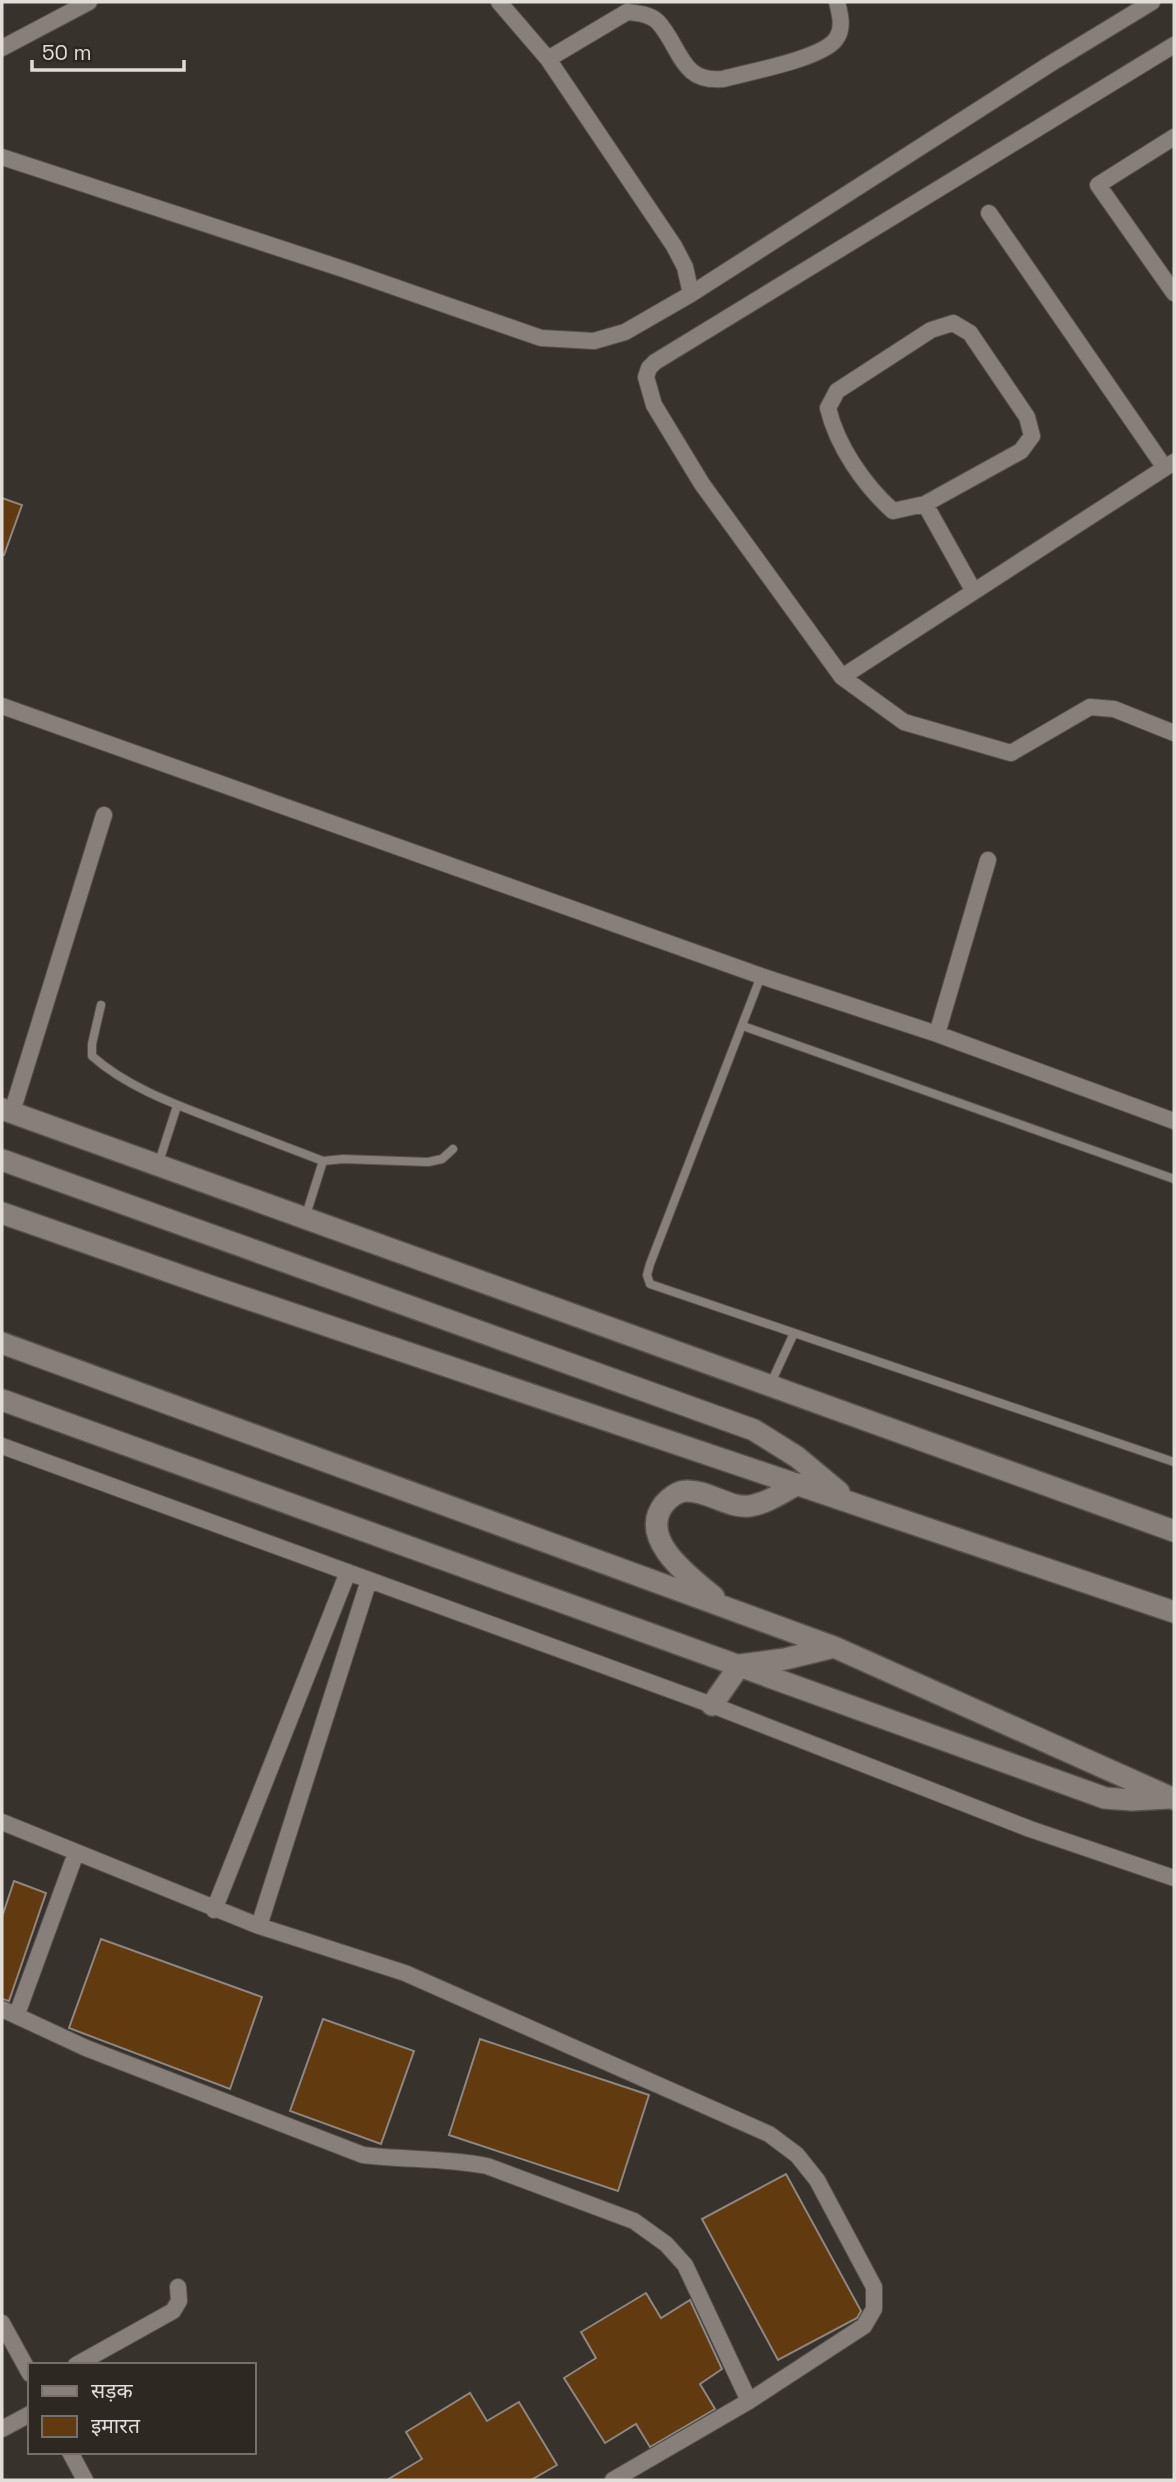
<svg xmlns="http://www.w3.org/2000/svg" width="1176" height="2482" font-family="'Space Grotesk','Noto Sans Devanagari',sans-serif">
<rect width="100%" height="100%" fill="#38322c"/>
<path fill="#623a0f" stroke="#8e8680" stroke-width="2" d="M 2,498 L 22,505 L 4,555 L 2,555 Z
M 14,1881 L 46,1893 L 9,2001 L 2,1999 L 2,1917 Z
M 101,1939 L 262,1997 L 230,2089 L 69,2028 Z
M 323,2019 L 414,2051 L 381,2144 L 290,2111 Z
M 480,2039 L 649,2095 L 618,2191 L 449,2135 Z
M 786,2174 L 861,2311 L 857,2318 L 778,2360 L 702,2219 Z
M 646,2293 L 661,2318 L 690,2300 L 722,2369 L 700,2384 L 715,2409 L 650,2447 L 636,2424 L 605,2443 L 564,2378 L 596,2358 L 581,2332 Z
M 470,2393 L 487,2421 L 519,2402 L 557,2465 L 531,2480 L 387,2480 L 422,2459 L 406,2432 Z"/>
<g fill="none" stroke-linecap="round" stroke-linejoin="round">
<g stroke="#55514c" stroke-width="10">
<path id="lane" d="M 761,976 L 650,1264 L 647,1275 L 650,1284 L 1174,1462
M 101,1005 L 92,1044 L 92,1056 C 128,1088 177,1105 221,1122 C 255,1135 289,1148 323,1161 L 343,1159 L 428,1162 L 442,1159 L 453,1149
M 743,1026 L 1174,1179
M 158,1165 L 177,1106
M 305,1218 L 323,1161
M 770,1385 L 794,1333"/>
</g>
<g stroke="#55514c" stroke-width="18">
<path id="street" d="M 499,2 L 548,59 L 674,246 L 685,267 L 691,294
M 1174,45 L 655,362 L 649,368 L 646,377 L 654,405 L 702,484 L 842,677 L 904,722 L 1011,753 L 1090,707 L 1114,709 L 1174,733
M 2,48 L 89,2
M 548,59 L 627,12 C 637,13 650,14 658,22 C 681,47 680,83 723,79 C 748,72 822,59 836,39 C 844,28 840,14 837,2
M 1174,137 L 1098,185 L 1174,293
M 2,157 L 346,270 L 541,338 L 594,341 L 625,332 L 691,294 L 1050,64 L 1152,2
M 989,213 L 1165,468
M 953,323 L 970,333 L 1027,417 L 1032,436 L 1021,451 L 925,504 L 893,511 C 864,485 837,446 828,408 L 837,391 L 931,330 Z
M 925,504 L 973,590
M 842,677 L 1174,462
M 2,706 L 761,976 L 937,1034 L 1174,1121
M 937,1034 L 988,860
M 12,1112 L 104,815
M 2,1446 L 712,1705 L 1030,1829 L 1174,1878
M 2,1822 L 259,1926 L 405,1973 L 769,2134 L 797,2155 L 817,2180 L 874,2287 L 874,2309 L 864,2326 L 749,2401 L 613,2480
M 214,1910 L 348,1572
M 259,1926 L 369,1580
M 2,2009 L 86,2048 L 363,2155 C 404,2160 446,2158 487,2166 L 634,2221 L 666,2244 L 685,2265 L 749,2401
M 17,2014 L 76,1853
M 2,2323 L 30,2374
M 76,2365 L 173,2311 L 179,2301 L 178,2287
M 2,2429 L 30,2414
M 70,2452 L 85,2480"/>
</g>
<g stroke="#55514c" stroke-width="24">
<path id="secondary" d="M 2,1109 L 1174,1531
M 2,1160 L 754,1430 L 797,1457 L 839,1492
M 2,1213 L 213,1287 L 1174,1612
M 2,1343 L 834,1647 L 1174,1799
M 2,1400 L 1105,1798 L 1132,1800 L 1169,1798
M 714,1597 C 690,1577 637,1539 664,1504 C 669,1498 678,1491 686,1491 C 708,1490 727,1508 749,1506 C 766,1504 783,1492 798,1484
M 712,1705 L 740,1665 L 785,1659 L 834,1647"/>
</g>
<use href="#lane" stroke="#87807a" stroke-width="8"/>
<use href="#street" stroke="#87807a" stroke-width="16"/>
<use href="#secondary" stroke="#87807a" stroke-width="21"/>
</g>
<rect width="1176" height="2482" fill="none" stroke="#e1ddd9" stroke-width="7"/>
<rect x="28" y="2363" width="228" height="91" fill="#2e2823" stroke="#76706c" stroke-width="2"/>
<rect x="42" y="2386" width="35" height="10" fill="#87807a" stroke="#76706c" stroke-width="2"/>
<text x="91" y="2398" font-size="21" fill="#e1ddd9">सड़क</text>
<rect x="42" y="2416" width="35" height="21" fill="#623a0f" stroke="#76706c" stroke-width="2"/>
<text x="91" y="2433" font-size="21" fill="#e1ddd9">इमारत</text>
<path d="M32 60v10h152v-10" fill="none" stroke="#e1ddd9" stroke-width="3.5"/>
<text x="42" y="60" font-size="21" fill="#e1ddd9" stroke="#2e2823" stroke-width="5" paint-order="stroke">50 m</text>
</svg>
